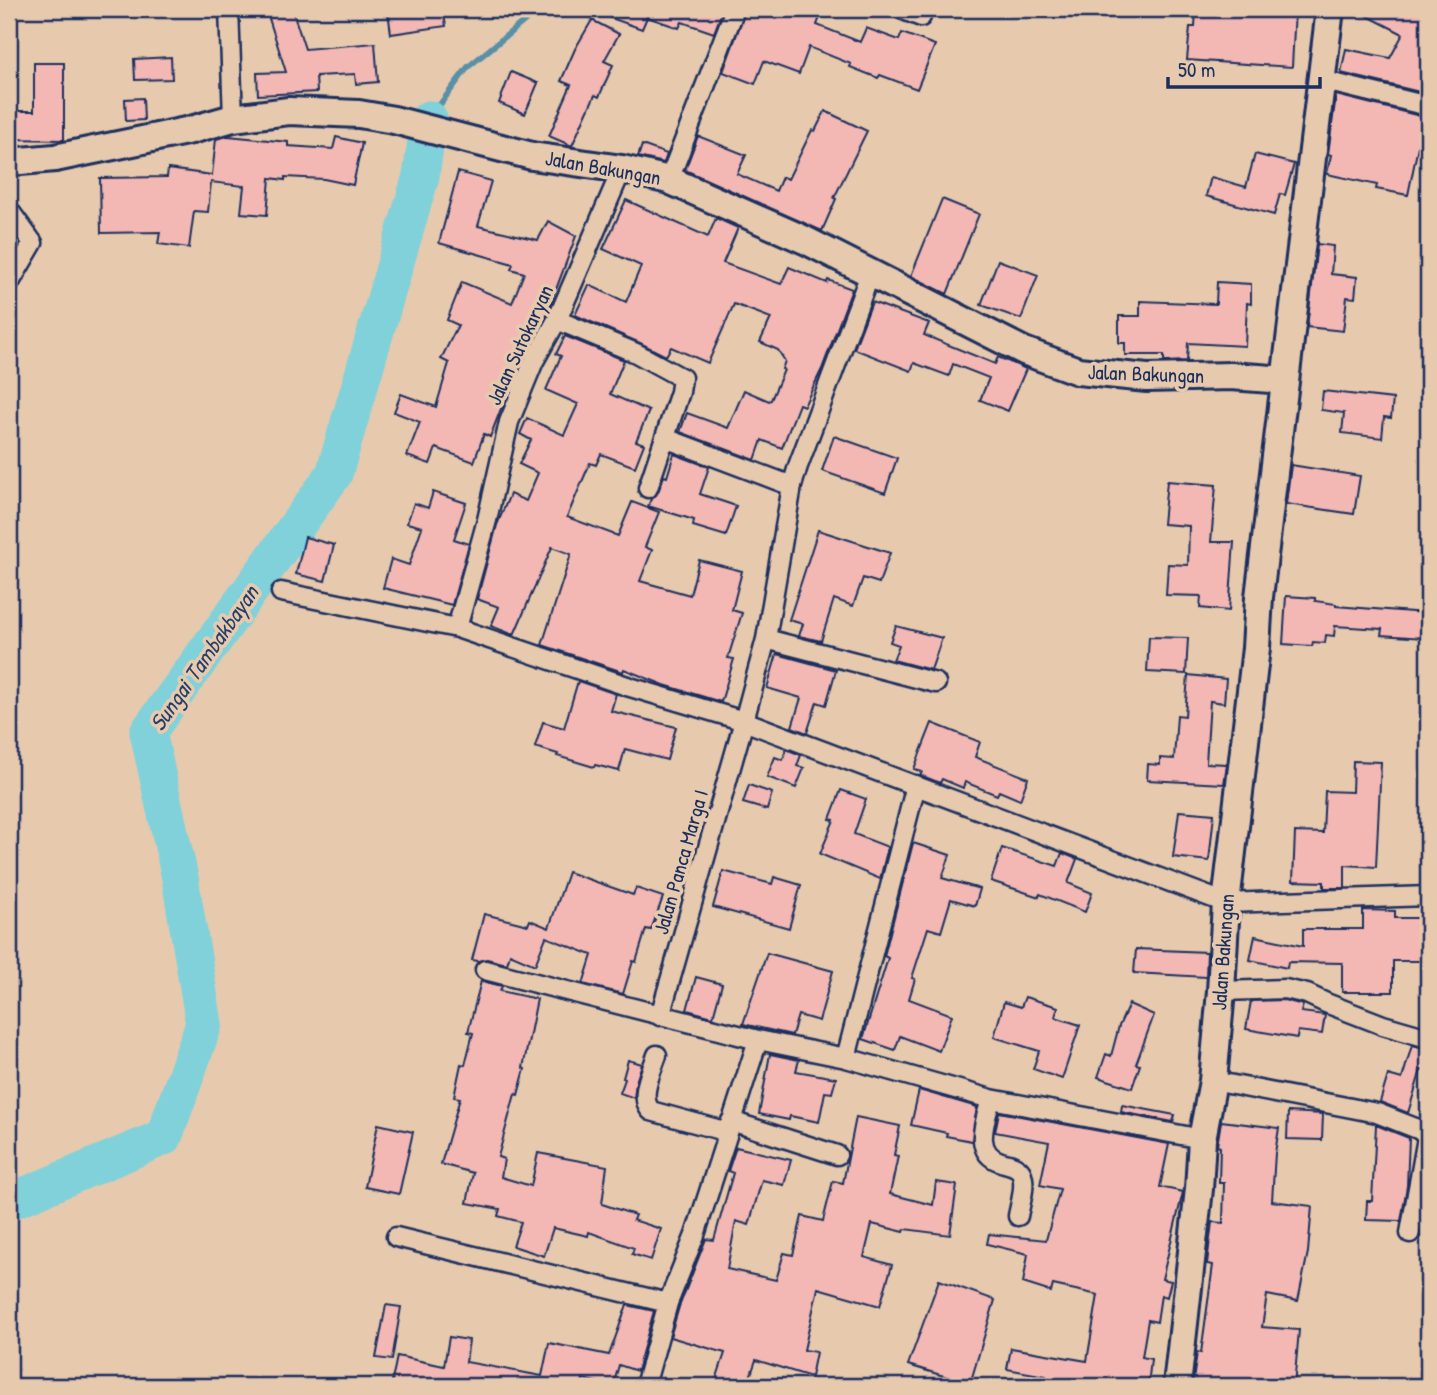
<svg xmlns="http://www.w3.org/2000/svg" width="1437" height="1395" font-family="'Patrick Hand',sans-serif">
<rect width="100%" height="100%" fill="#e7caae"/>
<filter id="ink" filterUnits="userSpaceOnUse"><feTurbulence type="fractalNoise" baseFrequency=".0143" numOctaves="2"/><feDisplacementMap in="SourceGraphic" scale="14" xChannelSelector="R" yChannelSelector="G"/><feConvolveMatrix kernelMatrix="1 2 1 2 8 2 1 2 1" color-interpolation-filters="sRGB"/></filter>
<g filter="url(#ink)">
<g fill="none" stroke-linecap="round" stroke-linejoin="round">
<path stroke="#5890a8" stroke-width="6" d="M 429,119 L 468,67 L 539,9"/>
<path stroke="#80d1da" stroke-width="37" d="M 9,1202 L 164,1137 L 204,1024 L 180,878 L 148,732 L 334,474 L 421,176 L 429,119"/>
</g>
<path fill="#f3b8b3" stroke="#1b2f5e" stroke-width="2" d="M 266,9 L 292,9 L 305,49 L 375,43 L 378,82 L 356,84 L 355,74 L 316,76 L 317,92 L 258,95 L 257,73 L 286,72 Z
M 400,9 L 443,9 L 446,26 L 391,34 L 388,11 Z
M 592,9 L 723,9 L 714,33 L 682,22 L 679,28 L 647,17 L 642,29 L 591,11 Z
M 746,9 L 789,9 L 803,14 L 804,11 L 820,17 L 817,25 L 860,42 L 866,28 L 899,40 L 902,33 L 935,45 L 917,89 L 880,75 L 878,78 L 850,67 L 851,64 L 809,47 L 799,74 L 764,61 L 755,84 L 723,72 Z
M 1196,9 L 1295,9 L 1292,67 L 1187,60 L 1190,27 L 1195,27 Z
M 1354,9 L 1428,9 L 1428,94 L 1341,73 L 1346,49 L 1390,58 L 1403,34 Z
M 592,20 L 619,34 L 604,61 L 613,65 L 599,97 L 595,95 L 587,112 L 572,146 L 549,136 L 571,85 L 561,81 L 575,49 Z
M 171,57 L 172,79 L 135,80 L 134,59 Z
M 34,63 L 64,63 L 64,140 L 9,139 L 9,111 L 34,111 Z
M 511,72 L 538,83 L 525,114 L 499,103 Z
M 1336,95 L 1424,117 L 1408,195 L 1376,189 L 1377,185 L 1327,174 L 1331,155 L 1328,154 Z
M 143,98 L 144,120 L 126,121 L 125,99 Z
M 825,111 L 867,131 L 834,198 L 836,199 L 822,231 L 685,170 L 698,136 L 746,155 L 737,174 L 776,191 L 782,177 L 788,179 L 812,130 L 815,131 Z
M 228,136 L 288,142 L 288,146 L 333,149 L 336,137 L 362,143 L 353,185 L 324,179 L 285,177 L 285,180 L 270,178 L 267,215 L 241,213 L 244,186 L 211,182 L 208,212 L 194,211 L 189,248 L 158,244 L 160,232 L 101,233 L 100,178 L 167,177 L 168,169 L 212,175 L 216,139 Z
M 642,145 L 667,154 L 664,163 L 638,157 Z
M 1255,154 L 1294,164 L 1285,195 L 1280,194 L 1274,215 L 1206,196 L 1211,177 L 1246,187 Z
M 458,172 L 491,181 L 478,226 L 538,240 L 548,221 L 576,236 L 546,316 L 542,324 L 535,321 L 490,437 L 484,434 L 474,462 L 436,448 L 430,464 L 407,456 L 420,422 L 394,412 L 401,394 L 436,407 L 449,363 L 441,359 L 458,325 L 447,320 L 462,282 L 512,303 L 524,273 L 511,269 L 513,264 L 439,243 Z
M 942,199 L 979,214 L 947,294 L 911,276 Z
M 626,200 L 708,237 L 716,218 L 738,228 L 723,263 L 781,284 L 789,267 L 827,283 L 828,280 L 852,289 L 822,369 L 804,406 L 799,404 L 782,448 L 762,440 L 755,460 L 680,432 L 687,413 L 728,428 L 744,390 L 769,401 L 771,400 L 784,370 L 782,369 L 785,361 L 778,350 L 760,342 L 771,318 L 734,304 L 708,363 L 671,347 L 666,356 L 640,343 L 575,315 L 589,285 L 626,302 L 641,266 L 603,249 Z
M 1317,244 L 1333,246 L 1331,274 L 1357,277 L 1355,298 L 1347,297 L 1343,331 L 1307,327 Z
M 998,260 L 1038,275 L 1021,319 L 981,305 Z
M 1217,282 L 1251,284 L 1251,304 L 1247,303 L 1245,346 L 1188,343 L 1187,361 L 1164,362 L 1164,355 L 1125,355 L 1125,343 L 1119,343 L 1119,316 L 1140,316 L 1140,301 L 1216,304 Z
M 872,302 L 929,323 L 924,335 L 995,364 L 998,357 L 1026,369 L 1008,411 L 980,400 L 989,378 L 953,364 L 949,376 L 914,363 L 911,371 L 854,349 Z
M 565,336 L 624,360 L 610,394 L 649,411 L 636,441 L 644,444 L 635,467 L 601,454 L 596,465 L 590,463 L 567,517 L 618,536 L 632,502 L 659,512 L 645,547 L 652,550 L 640,581 L 690,595 L 699,560 L 742,571 L 732,610 L 742,613 L 728,658 L 734,659 L 721,702 L 664,685 L 624,669 L 623,672 L 542,645 L 571,554 L 552,547 L 514,635 L 491,626 L 499,607 L 477,599 L 497,525 L 510,494 L 526,501 L 538,473 L 519,464 L 531,440 L 520,434 L 527,418 L 564,435 L 578,404 L 546,390 L 561,356 L 556,354 Z
M 1323,391 L 1393,399 L 1391,418 L 1384,417 L 1382,438 L 1342,433 L 1344,413 L 1321,410 Z
M 834,436 L 897,458 L 885,493 L 822,471 Z
M 674,454 L 709,467 L 700,494 L 736,506 L 726,536 L 693,526 L 694,520 L 648,506 L 651,499 L 658,492 L 664,476 L 667,477 Z
M 1291,465 L 1360,476 L 1354,514 L 1286,504 Z
M 1167,481 L 1216,485 L 1211,542 L 1234,542 L 1229,611 L 1200,608 L 1201,596 L 1166,595 L 1168,564 L 1188,565 L 1189,526 L 1163,524 Z
M 433,492 L 466,503 L 454,539 L 469,544 L 452,605 L 383,588 L 391,559 L 409,565 L 422,527 L 407,523 L 414,503 L 428,508 Z
M 818,530 L 890,553 L 879,583 L 863,578 L 853,606 L 834,599 L 821,641 L 799,636 L 803,624 L 789,620 Z
M 305,537 L 334,545 L 325,581 L 296,574 Z
M 1286,596 L 1315,598 L 1315,601 L 1336,604 L 1336,606 L 1425,613 L 1424,638 L 1381,635 L 1382,629 L 1335,626 L 1334,636 L 1326,635 L 1325,643 L 1313,642 L 1312,646 L 1283,644 Z
M 896,626 L 942,638 L 931,670 L 893,660 L 899,645 L 890,642 Z
M 1149,637 L 1188,638 L 1186,674 L 1147,672 Z
M 777,654 L 836,670 L 826,705 L 817,702 L 807,733 L 792,727 L 801,698 L 767,688 Z
M 1188,675 L 1226,679 L 1224,703 L 1210,701 L 1206,763 L 1227,764 L 1224,784 L 1147,780 L 1148,764 L 1160,765 L 1160,758 L 1174,759 L 1177,715 L 1185,716 Z
M 578,681 L 616,694 L 611,711 L 676,727 L 667,760 L 625,749 L 619,771 L 595,765 L 594,767 L 557,756 L 558,754 L 535,747 L 543,722 L 564,728 Z
M 932,723 L 980,742 L 975,757 L 1028,778 L 1020,800 L 999,791 L 997,795 L 965,782 L 963,788 L 942,779 L 940,783 L 920,775 L 922,772 L 914,769 Z
M 786,749 L 801,755 L 797,766 L 804,768 L 796,788 L 767,777 L 775,757 L 783,760 Z
M 1353,761 L 1381,762 L 1376,867 L 1345,865 L 1345,888 L 1324,888 L 1324,882 L 1293,881 L 1295,832 L 1323,833 L 1325,791 L 1352,792 Z
M 749,785 L 772,793 L 767,810 L 743,803 Z
M 841,790 L 866,799 L 854,834 L 888,847 L 880,879 L 820,854 L 834,820 L 830,819 Z
M 1179,811 L 1214,814 L 1209,861 L 1173,857 Z
M 913,843 L 950,855 L 942,878 L 980,889 L 975,906 L 951,899 L 941,932 L 928,928 L 912,978 L 915,979 L 909,999 L 952,1015 L 939,1051 L 900,1036 L 895,1050 L 863,1039 L 888,958 L 884,956 Z
M 1002,848 L 1057,866 L 1062,853 L 1077,859 L 1068,883 L 1092,893 L 1085,912 L 1040,894 L 1039,897 L 991,881 Z
M 723,871 L 772,884 L 774,877 L 801,885 L 789,928 L 713,907 Z
M 568,872 L 633,895 L 636,888 L 663,897 L 651,930 L 646,929 L 636,962 L 633,961 L 623,994 L 583,984 L 592,955 L 546,937 L 535,965 L 510,954 L 507,964 L 487,959 L 478,961 L 472,960 L 484,914 L 528,925 L 530,920 L 549,928 Z
M 1363,910 L 1395,911 L 1395,918 L 1428,918 L 1428,961 L 1393,961 L 1393,992 L 1342,992 L 1342,963 L 1288,962 L 1287,968 L 1250,960 L 1255,936 L 1303,946 L 1303,929 L 1363,929 Z
M 1136,949 L 1207,952 L 1206,977 L 1134,973 Z
M 767,953 L 833,971 L 819,1021 L 798,1015 L 792,1035 L 743,1024 Z
M 696,977 L 722,984 L 713,1017 L 687,1010 Z
M 481,981 L 502,986 L 500,991 L 537,999 L 523,1068 L 525,1069 L 518,1095 L 515,1094 L 498,1157 L 504,1159 L 501,1177 L 531,1186 L 538,1153 L 607,1166 L 602,1204 L 635,1215 L 633,1220 L 661,1229 L 651,1260 L 632,1254 L 634,1248 L 589,1232 L 588,1236 L 553,1228 L 544,1256 L 513,1246 L 521,1222 L 498,1216 L 500,1209 L 467,1203 L 473,1173 L 441,1164 L 460,1098 L 454,1097 L 461,1064 L 465,1065 L 473,1033 L 468,1032 Z
M 1025,997 L 1058,1007 L 1055,1017 L 1080,1025 L 1062,1079 L 1033,1069 L 1039,1051 L 994,1037 L 1004,1002 L 1021,1007 Z
M 1284,1000 L 1303,1005 L 1301,1012 L 1325,1015 L 1322,1034 L 1298,1031 L 1297,1038 L 1246,1029 L 1251,1001 Z
M 1129,1004 L 1154,1015 L 1136,1064 L 1140,1065 L 1132,1088 L 1098,1077 L 1106,1054 L 1111,1056 L 1119,1026 Z
M 1412,1045 L 1428,1049 L 1428,1072 L 1421,1070 L 1408,1113 L 1380,1102 L 1388,1075 L 1402,1079 Z
M 770,1054 L 799,1060 L 796,1071 L 836,1078 L 832,1093 L 825,1092 L 819,1122 L 790,1116 L 789,1120 L 759,1114 Z
M 628,1060 L 642,1064 L 636,1082 L 634,1098 L 620,1093 L 625,1079 L 623,1078 Z
M 919,1090 L 977,1107 L 972,1141 L 946,1136 L 947,1133 L 911,1125 Z
M 1122,1105 L 1175,1115 L 1173,1122 L 1121,1112 Z
M 999,1112 L 1169,1144 L 1160,1187 L 1183,1192 L 1162,1279 L 1171,1281 L 1167,1297 L 1161,1295 L 1157,1322 L 1148,1320 L 1142,1357 L 1151,1359 L 1148,1386 L 1044,1386 L 1046,1376 L 1007,1369 L 1011,1348 L 1087,1361 L 1098,1295 L 1053,1285 L 1051,1292 L 1023,1283 L 1028,1254 L 987,1244 L 989,1234 L 1046,1240 L 1060,1189 L 1040,1185 L 1049,1142 L 995,1132 Z
M 1288,1112 L 1323,1114 L 1322,1140 L 1287,1139 Z
M 856,1117 L 900,1126 L 894,1155 L 898,1156 L 890,1194 L 933,1205 L 936,1182 L 957,1185 L 950,1235 L 905,1229 L 904,1232 L 872,1224 L 864,1257 L 892,1265 L 880,1306 L 818,1288 L 804,1350 L 816,1352 L 811,1377 L 756,1360 L 747,1386 L 714,1386 L 725,1353 L 670,1337 L 679,1307 L 706,1239 L 714,1240 L 733,1173 L 728,1171 L 736,1147 L 791,1160 L 784,1185 L 762,1180 L 749,1225 L 736,1221 L 727,1269 L 776,1280 L 784,1253 L 793,1255 L 802,1216 L 823,1221 L 833,1181 L 843,1183 Z
M 1221,1121 L 1279,1128 L 1275,1153 L 1272,1201 L 1312,1206 L 1308,1252 L 1298,1301 L 1267,1295 L 1262,1327 L 1299,1330 L 1294,1386 L 1231,1386 L 1193,1381 L 1197,1352 L 1201,1353 L 1213,1265 L 1207,1264 L 1212,1222 L 1223,1223 L 1224,1183 L 1219,1183 L 1220,1147 L 1217,1146 Z
M 378,1124 L 413,1132 L 399,1194 L 365,1187 Z
M 1376,1125 L 1409,1138 L 1407,1186 L 1401,1221 L 1366,1220 L 1367,1201 L 1372,1201 Z
M 939,1280 L 995,1300 L 970,1384 L 908,1365 Z
M 386,1305 L 401,1307 L 392,1360 L 376,1358 Z
M 627,1305 L 654,1311 L 637,1371 L 619,1365 L 613,1386 L 583,1379 L 581,1386 L 391,1386 L 397,1356 L 444,1366 L 449,1337 L 469,1340 L 466,1362 L 542,1376 L 549,1343 L 609,1355 Z"/>
<g fill="none" stroke-linecap="round" stroke-linejoin="round">
<g stroke="#1b2f5e" stroke-width="23">
<path id="minor" d="M 229,9 L 233,118
M 901,9 L 921,17
M 1321,80 L 1428,106
M 669,180 L 735,9
M 9,210 L 33,243 L 9,284
M 557,320 L 636,353 L 682,378 L 680,392 L 648,488
M 665,438 L 792,486
M 281,592 L 457,628 L 630,687 L 744,721 L 1226,903 L 1428,896
M 457,628 L 487,520 L 509,422 L 534,361 L 557,320 L 622,169
M 766,639 L 936,683
M 485,970 L 758,1040 L 846,1058 L 991,1099 L 1202,1139
M 1221,991 L 1285,989 L 1307,994 L 1326,1003 L 1383,1025 L 1428,1038
M 660,1016 L 744,721 L 766,639 L 792,486 L 798,466 L 870,274
M 657,1055 C 652,1071 638,1097 651,1111 L 728,1132
M 846,1058 L 916,785
M 1213,1081 L 1377,1113 L 1428,1133
M 991,1099 C 985,1122 972,1152 1001,1162 C 1008,1164 1017,1165 1021,1172 C 1027,1184 1020,1204 1018,1216
M 731,1121 L 837,1155
M 1410,1233 L 1428,1132
M 396,1237 L 668,1303
M 645,1386 L 668,1303 L 695,1235 L 758,1040"/>
</g>
<g stroke="#1b2f5e" stroke-width="32">
<path id="secondary" d="M 9,162 L 55,158 L 191,130 L 233,118 L 289,111 L 359,114 L 394,120 L 532,156 L 622,169 L 669,180 L 805,240 L 1024,351 L 1078,371 L 1147,378 L 1231,376 L 1285,380
M 1177,1386 L 1199,1189 L 1202,1139 L 1213,1081 L 1221,991 L 1226,903 L 1256,648 L 1259,597 L 1330,9"/>
</g>
<use href="#minor" stroke="#e7caae" stroke-width="18"/>
<use href="#secondary" stroke="#e7caae" stroke-width="26"/>
</g>
</g>
<g text-anchor="middle" stroke-width="7" stroke-linejoin="round" paint-order="stroke">
<g font-size="21" fill="#1b2f5e" stroke="#e7caae">
<text transform="translate(603 168) rotate(10)" y="7">Jalan Bakungan</text>
<text transform="translate(520 345) rotate(-65)" y="7">Jalan Sutokaryan</text>
<text transform="translate(1146 374) rotate(2)" y="7">Jalan Bakungan</text>
<text transform="translate(681 862) rotate(-74)" y="7">Jalan Panca Marga I</text>
<text transform="translate(1223 952) rotate(-86)" y="7">Jalan Bakungan</text>
</g>
<g font-size="23" font-style="italic" fill="#253f6a" stroke="#e7caae">
<text transform="translate(204 658) rotate(-55)" y="8">Sungai Tambakbayan</text>
</g>
</g>
<rect width="1437" height="1395" fill="none" stroke="#e7caae" stroke-width="35"/>
<rect x="18" y="18" width="1402" height="1360" fill="none" stroke="#1b2f5e" stroke-width="2.5" filter="url(#ink)"/>
<path d="M1168 77v10h152v-10" fill="none" stroke="#1b2f5e" stroke-width="3.5"/>
<text x="1178" y="77" font-size="21" fill="#1b2f5e" stroke="#e7caae" stroke-width="5" paint-order="stroke">50 m</text>
</svg>
